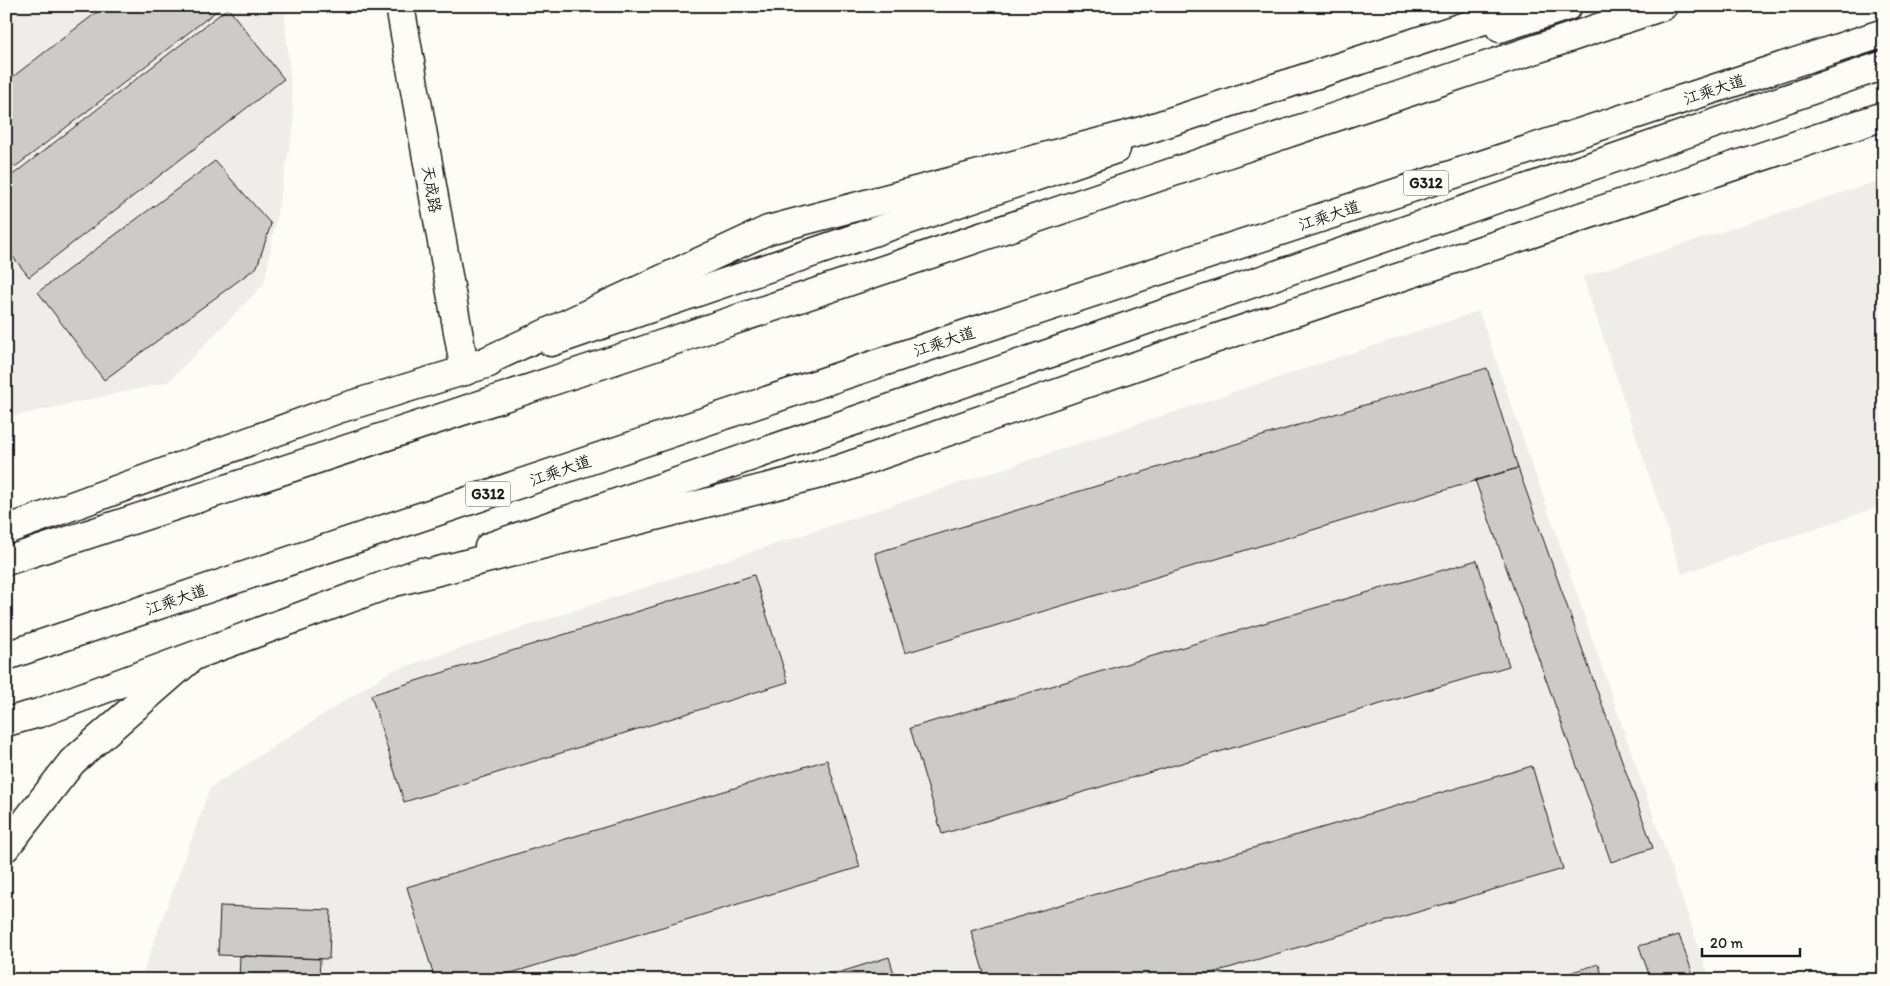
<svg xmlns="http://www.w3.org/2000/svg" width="1890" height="986" font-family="Itim,'LXGW WenKai TC',sans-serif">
<rect width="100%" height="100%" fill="#fdfcf7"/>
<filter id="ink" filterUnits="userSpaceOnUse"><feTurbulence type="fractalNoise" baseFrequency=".02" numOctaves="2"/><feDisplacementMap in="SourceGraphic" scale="10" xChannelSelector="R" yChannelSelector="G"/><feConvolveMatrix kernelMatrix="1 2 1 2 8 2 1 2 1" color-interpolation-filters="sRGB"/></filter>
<g filter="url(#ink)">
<path fill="#eeede9" d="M 6,6 L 284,6 L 294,123 L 264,284 L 168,382 L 6,418 Z
M 1884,179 L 1884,505 L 1682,574 L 1583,277 Z
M 1479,311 L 1710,980 L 143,980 L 143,973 L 210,788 L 389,672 Z"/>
<path fill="#cccbc8" stroke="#1c1c1c" d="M 105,6 L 223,6 L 15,167 L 6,156 L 6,82 Z
M 228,8 L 284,79 L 29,277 L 6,248 L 6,180 Z
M 215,161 L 271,224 L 257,267 L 104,380 L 38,292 Z
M 1487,368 L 1518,468 L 905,653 L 875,553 Z
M 1518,468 L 1653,848 L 1611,862 L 1475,480 Z
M 1477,560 L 1509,666 L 942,834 L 910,728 Z
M 754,575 L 788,682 L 404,802 L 371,695 Z
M 827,760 L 860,867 L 488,980 L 435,980 L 407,887 Z
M 1532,766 L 1563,869 L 1188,980 L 986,980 L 971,931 Z
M 220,906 L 331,910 L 329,959 L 218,955 Z
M 1679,935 L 1695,980 L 1651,980 L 1639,946 Z
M 240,956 L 320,959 L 319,980 L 239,980 Z
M 889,957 L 896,980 L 815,980 Z
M 1599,964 L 1603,980 L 1545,980 Z"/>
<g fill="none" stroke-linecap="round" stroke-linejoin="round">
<g stroke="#1c1c1c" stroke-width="31">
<path id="secondary" d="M 400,6 L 465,371
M 1500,28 L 1568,6
M 551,342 L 1116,149
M 6,530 L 338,409 L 489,363
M 489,547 L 1884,65
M 6,722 L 39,713 L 421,572"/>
</g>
<g stroke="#1c1c1c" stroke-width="31">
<path id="primary" d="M 6,847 L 72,762 L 192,657"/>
</g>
<g stroke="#1c1c1c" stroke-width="31">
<path id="highway" d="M 465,371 L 768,230 L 1142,131 L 1527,6
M 6,561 C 560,381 1111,193 1663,6
M 399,581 L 840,469 L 1199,344 L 1884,116
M 6,656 L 969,333 L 1884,33"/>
</g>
<use href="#secondary" stroke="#fdfcf7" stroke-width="28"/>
<use href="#primary" stroke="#fdfcf7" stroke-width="28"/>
<use href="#highway" stroke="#fdfcf7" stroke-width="28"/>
</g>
</g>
<g text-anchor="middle" stroke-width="5" stroke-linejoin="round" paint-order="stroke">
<g fill="#fdfcf7" stroke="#605f5e" stroke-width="1">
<rect x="1403.5" y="170.5" width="45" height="25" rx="4"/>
<rect x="465.5" y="481.5" width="45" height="25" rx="4"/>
</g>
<g font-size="15" font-weight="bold" fill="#1c1c1c">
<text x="1426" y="188">G312</text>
<text x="488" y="499">G312</text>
</g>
<g font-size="16" fill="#1c1c1c" stroke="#fdfcf7">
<text transform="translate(1714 89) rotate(-18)" y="6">江乘大道</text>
<text transform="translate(432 189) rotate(80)" y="6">天成路</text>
<text transform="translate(1329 215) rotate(-18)" y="6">江乘大道</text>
<text transform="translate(944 341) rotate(-18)" y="6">江乘大道</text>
<text transform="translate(560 470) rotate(-19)" y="6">江乘大道</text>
<text transform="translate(176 599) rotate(-19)" y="6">江乘大道</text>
</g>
</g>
<rect width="1890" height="986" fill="none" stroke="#fdfcf7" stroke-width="25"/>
<rect x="12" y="12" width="1865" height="961" fill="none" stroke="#1c1c1c" stroke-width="2" filter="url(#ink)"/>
<path d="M1702 948v8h98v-8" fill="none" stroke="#1c1c1c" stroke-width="2.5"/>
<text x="1710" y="948" font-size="15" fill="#1c1c1c" stroke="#fdfcf7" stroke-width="4" paint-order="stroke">20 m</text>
</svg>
